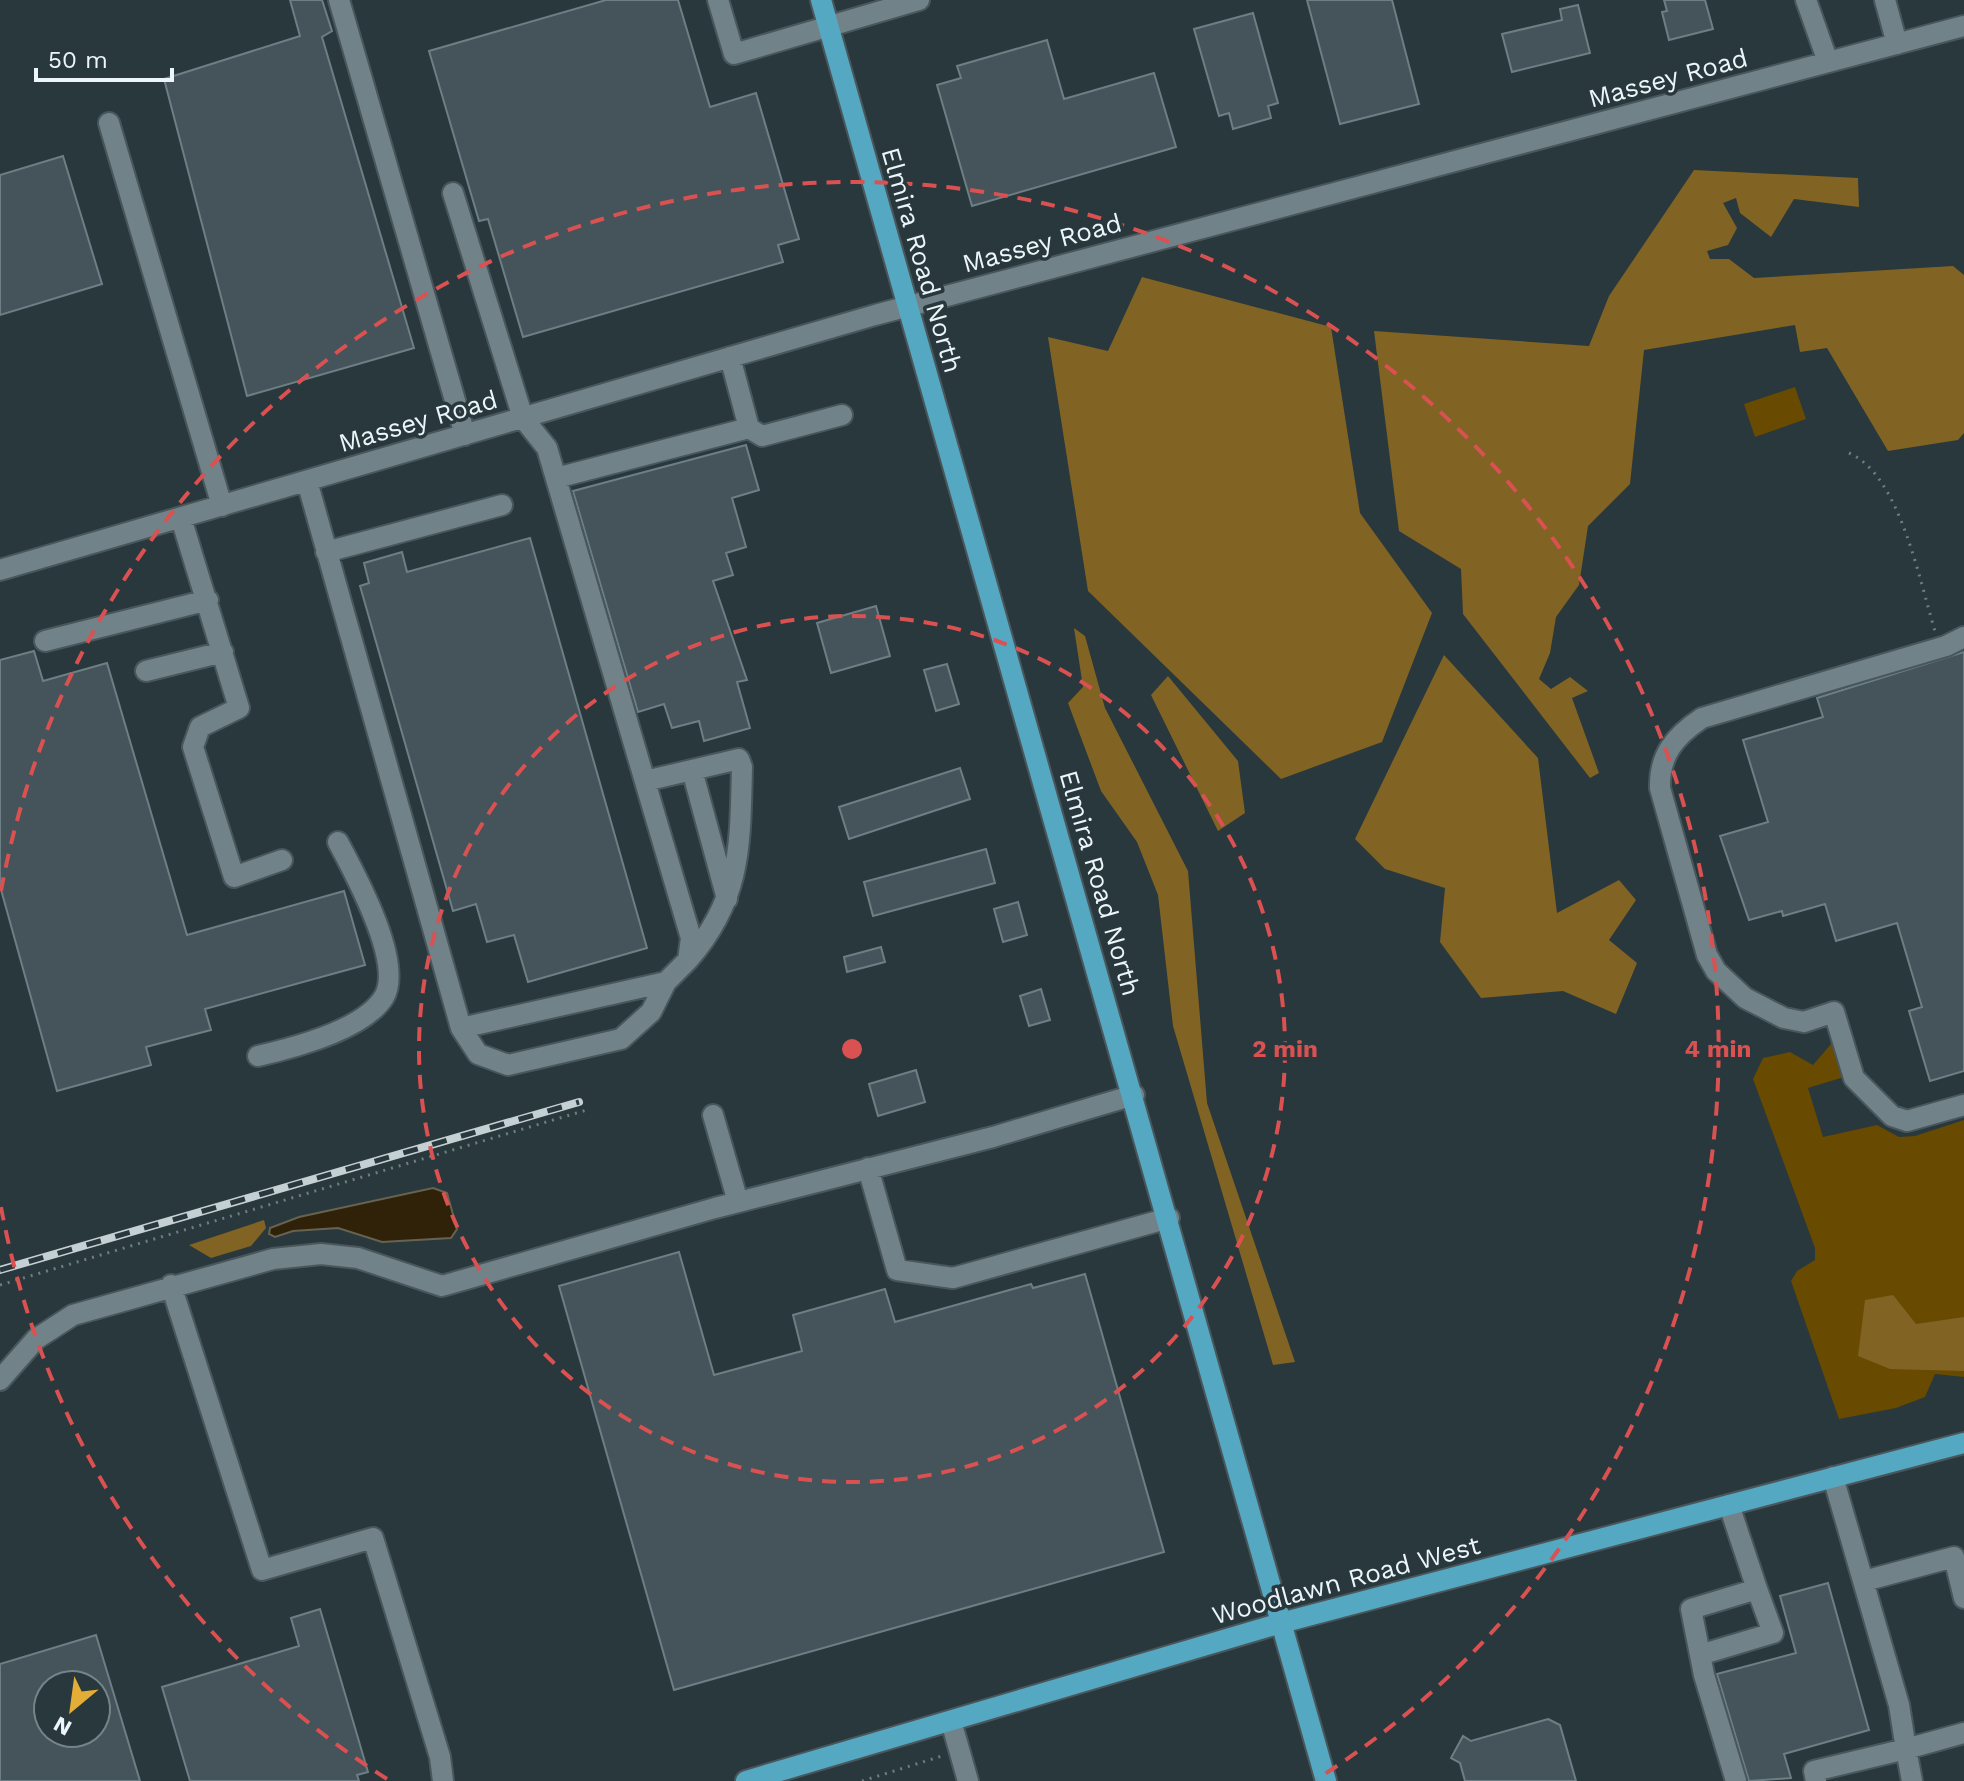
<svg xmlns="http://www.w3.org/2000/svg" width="1964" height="1781" font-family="'Work Sans',sans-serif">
<rect width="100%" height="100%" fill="#28383d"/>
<path fill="#684a00" d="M 1795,387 L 1806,419 L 1755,437 L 1744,404 Z
M 1831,1044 L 1836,1048 L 1844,1077 L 1808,1088 L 1823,1137 L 1877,1125 L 1899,1137 L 1915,1136 L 1964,1120 L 1964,1377 L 1935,1374 L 1925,1397 L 1896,1408 L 1839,1419 L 1791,1281 L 1797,1271 L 1815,1260 L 1815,1248 L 1753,1079 L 1763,1058 L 1790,1052 L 1813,1065 Z"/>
<path fill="#816324" d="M 1694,170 L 1858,178 L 1859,207 L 1794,199 L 1771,237 L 1740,213 L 1736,198 L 1723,203 L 1737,228 L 1728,245 L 1707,251 L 1710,259 L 1729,259 L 1754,278 L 1953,266 L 1964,275 L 1964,433 L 1958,440 L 1888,451 L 1827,348 L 1800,352 L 1795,325 L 1644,350 L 1630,484 L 1588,526 L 1579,585 L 1556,617 L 1550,653 L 1539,679 L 1551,689 L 1570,677 L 1588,691 L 1572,698 L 1599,773 L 1590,778 L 1463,614 L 1461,569 L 1399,531 L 1374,331 L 1589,346 L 1609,296 Z
M 1142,277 L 1331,327 L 1360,513 L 1432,613 L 1382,742 L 1281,779 L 1088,591 L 1048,337 L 1108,351 Z
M 1074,628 L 1085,636 L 1105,708 L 1188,871 L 1207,1103 L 1295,1362 L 1273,1365 L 1173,1026 L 1158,895 L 1137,842 L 1101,791 L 1068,703 L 1083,687 Z
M 1444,655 L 1538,758 L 1557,913 L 1619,880 L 1636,900 L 1609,940 L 1637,963 L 1616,1014 L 1563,991 L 1481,998 L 1440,942 L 1445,888 L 1385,869 L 1355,839 Z
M 1168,676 L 1238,761 L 1245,813 L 1218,831 L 1151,695 Z
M 264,1220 L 266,1228 L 251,1246 L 211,1258 L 189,1245 Z
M 1893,1295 L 1916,1324 L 1964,1317 L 1964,1371 L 1890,1369 L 1858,1356 L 1865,1300 Z"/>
<path fill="#2f2208" stroke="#686251" stroke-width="2" d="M 433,1188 L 447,1193 L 457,1229 L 451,1238 L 382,1242 L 338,1228 L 293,1231 L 275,1237 L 269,1234 L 270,1228 L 299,1217 Z"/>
<path fill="#44545a" stroke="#6d7e84" stroke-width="2" fill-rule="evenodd" d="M 290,0 L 322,0 L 332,31 L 322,37 L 414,348 L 247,396 L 164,79 L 300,36 Z
M 606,0 L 678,0 L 710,107 L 756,93 L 799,239 L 778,245 L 783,262 L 523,337 L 488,219 L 479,221 L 429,51 Z
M 1307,0 L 1392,0 L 1419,104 L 1340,124 Z
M 1664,0 L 1705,0 L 1713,29 L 1669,40 L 1662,12 L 1667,11 Z
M 1578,5 L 1590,53 L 1512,72 L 1502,34 L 1562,20 L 1560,9 Z
M 1253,13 L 1278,103 L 1268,106 L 1271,118 L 1233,129 L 1229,113 L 1219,116 L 1194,29 Z
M 1047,40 L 1064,99 L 1154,73 L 1176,147 L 972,206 L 937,85 L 961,78 L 957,66 Z
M 63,156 L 102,284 L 0,315 L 0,175 Z
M 746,445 L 759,490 L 732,498 L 746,547 L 726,553 L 733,575 L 713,581 L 747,680 L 737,682 L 750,728 L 704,741 L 699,721 L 672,728 L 664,704 L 638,712 L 573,491 Z
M 530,538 L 647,948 L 528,982 L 514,935 L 487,942 L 476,904 L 453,911 L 360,586 L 369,583 L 364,563 L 402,552 L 407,572 Z
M 876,606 L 890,656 L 831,673 L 817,623 Z
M 34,651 L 43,681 L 107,663 L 187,935 L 344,891 L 365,965 L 205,1009 L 211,1030 L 146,1047 L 151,1065 L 57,1091 L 0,886 L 0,660 Z
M 1964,652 L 1964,1071 L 1930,1081 L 1909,1011 L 1922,1007 L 1897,923 L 1836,941 L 1825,904 L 1783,916 L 1782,911 L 1749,920 L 1720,836 L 1768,822 L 1743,740 L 1823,717 L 1817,698 Z
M 947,664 L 959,704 L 936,711 L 924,670 Z
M 960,768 L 970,799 L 849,839 L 839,807 Z
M 986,849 L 995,883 L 873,916 L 864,882 Z
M 1018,902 L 1027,935 L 1003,942 L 994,909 Z
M 881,947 L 885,962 L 847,972 L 844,957 Z
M 1041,989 L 1050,1020 L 1029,1026 L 1020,996 Z
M 916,1070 L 925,1102 L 878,1116 L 869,1084 Z
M 679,1252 L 714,1375 L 802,1351 L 793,1315 L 885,1289 L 895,1322 L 1031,1284 L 1033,1288 L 1085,1274 L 1164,1552 L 674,1690 L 559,1286 Z
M 1828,1583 L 1869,1730 L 1784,1754 L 1791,1778 L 1749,1781 L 1717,1674 L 1796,1653 L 1780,1596 Z
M 320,1609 L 368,1772 L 357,1775 L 359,1781 L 190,1781 L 162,1687 L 299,1646 L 291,1618 Z
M 96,1635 L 140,1781 L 0,1781 L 0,1664 ZM 48,1685 L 96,1685 L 96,1733 L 48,1733 Z
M 1548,1719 L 1560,1725 L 1576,1781 L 1465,1781 L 1460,1763 L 1451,1758 L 1463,1736 L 1471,1741 Z"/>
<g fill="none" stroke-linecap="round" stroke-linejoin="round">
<g stroke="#49575c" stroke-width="24">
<path id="minor" d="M 339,0 L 465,435
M 718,0 L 734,54 L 919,0
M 1806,0 L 1828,62
M 1885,0 L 1897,44
M 109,123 L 222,506
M 730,357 L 749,428
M 556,478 L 749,428 L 762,436 L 842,415
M 307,481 L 461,1028 L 666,982 L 688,960 L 691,938 L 547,448 L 523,418 L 453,193
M 181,518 L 239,708 L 200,727 L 193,747 L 234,877 L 282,860
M 326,552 L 502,505
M 0,570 L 875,315 L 1964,26
M 1964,637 L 1946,646 L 1702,718 C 1675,736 1659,755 1660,788 L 1707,955 L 1716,971 L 1745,998 L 1784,1018 L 1804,1022 L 1834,1012 L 1854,1078 L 1892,1116 L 1907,1121 L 1964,1105
M 45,641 L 208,600
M 146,671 L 223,652
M 692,770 L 727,899
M 645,781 L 739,759 L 742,767 C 740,846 742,898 688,960
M 461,1028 L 478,1054 L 508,1065 L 621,1039 L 651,1012 L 666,982
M 258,1056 C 293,1048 364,1030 384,997 C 404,963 355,874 338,842
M 713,1115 L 738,1202
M 868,1168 L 897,1270 L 953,1278 L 1169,1218
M 171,1285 L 262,1570 L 373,1538 L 440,1757 L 443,1781
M 0,1380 L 36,1339 L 73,1315 L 273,1259 L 321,1254 L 358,1258 L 442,1286 L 715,1208 L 993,1137 L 1134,1095
M 1729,1505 L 1757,1589 L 1691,1609 L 1704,1675 L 1736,1781
M 1864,1581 L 1954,1557 L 1964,1598
M 1703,1654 L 1773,1633 L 1757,1589
M 951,1721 L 968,1781
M 1816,1781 L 1814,1771 L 1906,1749 L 1899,1705 L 1833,1477
M 1912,1781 L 1906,1749 L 1964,1733"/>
</g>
<g stroke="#49575c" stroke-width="24">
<path id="major" d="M 821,0 L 1326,1781
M 746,1781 L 1281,1623 L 1964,1443"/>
</g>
<path stroke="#6f7d81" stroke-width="3" stroke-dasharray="2 6" stroke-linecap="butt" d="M 1849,453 C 1900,475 1919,580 1935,631
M 0,1285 L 590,1109
M 862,1781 L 942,1756"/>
<use href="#minor" stroke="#718289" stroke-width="20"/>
<use href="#major" stroke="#55a8c1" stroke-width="20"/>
<g stroke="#c5d0d4" stroke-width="8">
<path id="rail" d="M 0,1270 L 579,1102"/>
</g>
<use href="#rail" stroke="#28383d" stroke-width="5" stroke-dasharray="15" stroke-linecap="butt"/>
</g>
<g fill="none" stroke="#da5152" stroke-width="4" stroke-dasharray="14 10">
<circle cx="852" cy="1049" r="433"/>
<path d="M387 1779A866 866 0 0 1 1 1207M1 891A866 866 0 1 1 1317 1779"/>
</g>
<g text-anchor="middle" stroke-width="7" stroke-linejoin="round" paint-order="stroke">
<g font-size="26" fill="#ecf6fa" stroke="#28383d">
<text transform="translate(1668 78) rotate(-15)" y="9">Massey Road</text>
<text transform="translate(1042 243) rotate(-15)" y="9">Massey Road</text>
<text transform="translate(922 260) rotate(74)" y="9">Elmira Road North</text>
<text transform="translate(418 421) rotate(-16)" y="9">Massey Road</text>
<text transform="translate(1100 883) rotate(74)" y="9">Elmira Road North</text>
<text transform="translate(1346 1580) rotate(-15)" y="9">Woodlawn Road West</text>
</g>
</g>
<circle cx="852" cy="1049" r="12" fill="#da5152" stroke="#28383d" stroke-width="4"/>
<g font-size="24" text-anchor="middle" font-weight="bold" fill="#da5152" stroke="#28383d" stroke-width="7" stroke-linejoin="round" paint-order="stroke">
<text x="1285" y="1057">2 min</text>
<text x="1718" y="1057">4 min</text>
</g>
<g transform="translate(72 1709) rotate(209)"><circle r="38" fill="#28383d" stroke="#768489" stroke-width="2"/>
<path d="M0-6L14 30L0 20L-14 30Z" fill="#e4ad35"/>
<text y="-12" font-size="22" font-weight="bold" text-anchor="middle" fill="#ecf6fa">N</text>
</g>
<path d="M36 68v12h136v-12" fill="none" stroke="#ecf6fa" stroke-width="4"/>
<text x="48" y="68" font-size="24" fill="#ecf6fa" stroke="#28383d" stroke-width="6" paint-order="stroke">50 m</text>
</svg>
